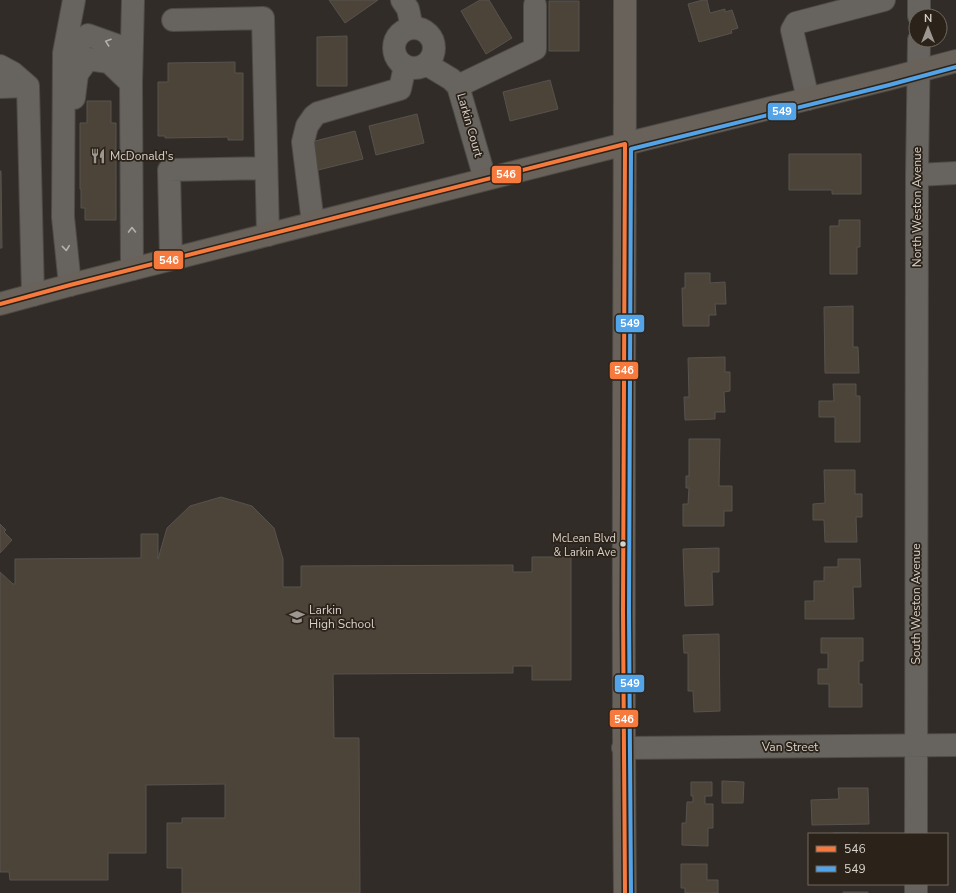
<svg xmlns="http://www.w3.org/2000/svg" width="956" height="893" font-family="'Nunito Sans',sans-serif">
<rect width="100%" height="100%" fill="#312c27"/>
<path fill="#4c4439" stroke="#56524e" d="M 329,0 L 378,0 L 345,23 Z
M 480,0 L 489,0 L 512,38 L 486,54 L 461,11 Z
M 703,0 L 707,0 L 710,13 L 725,9 L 725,12 L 732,10 L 738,28 L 731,30 L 732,33 L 699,42 L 688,4 Z
M 549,1 L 579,1 L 579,51 L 549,51 Z
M 347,36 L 347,86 L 317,86 L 317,37 Z
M 235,62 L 235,73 L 243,73 L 243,140 L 228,140 L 228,137 L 165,138 L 165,136 L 158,136 L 158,82 L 168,82 L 168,63 Z
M 550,80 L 558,109 L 510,121 L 503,92 Z
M 87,101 L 111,101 L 111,123 L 116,123 L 116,220 L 85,220 L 85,208 L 81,208 L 81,189 L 80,189 L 80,123 L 87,123 Z
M 417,114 L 424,143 L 376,155 L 369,126 Z
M 355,131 L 363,159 L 314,171 L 307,143 Z
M 789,154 L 861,154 L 861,194 L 832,194 L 832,190 L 789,190 Z
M 0,171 L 1,171 L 2,248 L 0,248 Z
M 839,220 L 860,220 L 860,247 L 857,247 L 857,274 L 830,274 L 830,226 L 839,226 Z
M 685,273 L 710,273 L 710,283 L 725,282 L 726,304 L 715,304 L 716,315 L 709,315 L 709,326 L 683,326 L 682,288 L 685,288 Z
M 853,306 L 853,347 L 858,347 L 859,373 L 825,373 L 824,307 Z
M 725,357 L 725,372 L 730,372 L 730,391 L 724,392 L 725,412 L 715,412 L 715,419 L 685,420 L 684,397 L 689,397 L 688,358 Z
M 833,384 L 856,384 L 856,396 L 860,396 L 860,442 L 835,442 L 835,417 L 819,417 L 819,401 L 834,401 Z
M 689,439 L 720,439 L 719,486 L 732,486 L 732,511 L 724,511 L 724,526 L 683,526 L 683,504 L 688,504 L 689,488 L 686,488 L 686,476 L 689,476 Z
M 824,470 L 855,470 L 855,494 L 862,494 L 862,517 L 856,517 L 857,542 L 825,542 L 824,520 L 813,520 L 813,504 L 825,503 Z
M 221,497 L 252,506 L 274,528 L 283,559 L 283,587 L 301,587 L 301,566 L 513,565 L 513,572 L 532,572 L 532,557 L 571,557 L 571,680 L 532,680 L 532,666 L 513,666 L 513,673 L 333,674 L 334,738 L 359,738 L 360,893 L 182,893 L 182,868 L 167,868 L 167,823 L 182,823 L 182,818 L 225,818 L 225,784 L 146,785 L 146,853 L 108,853 L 108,880 L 10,880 L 9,872 L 0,872 L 0,572 L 13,584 L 15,584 L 15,559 L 141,558 L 141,534 L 158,534 L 158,559 L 167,528 L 190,506 Z
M 0,524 L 6,530 L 4,532 L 12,540 L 0,553 Z
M 719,548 L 719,572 L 712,572 L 713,605 L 685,606 L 683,549 Z
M 838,559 L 860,559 L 861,587 L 853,587 L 854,619 L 805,619 L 805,601 L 814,601 L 814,581 L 824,581 L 824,567 L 838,567 Z
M 719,634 L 720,711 L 694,712 L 693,691 L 688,691 L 688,653 L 684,653 L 683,635 Z
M 821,638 L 863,638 L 863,661 L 859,661 L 859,684 L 862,684 L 862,707 L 829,707 L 829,684 L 818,684 L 818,669 L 828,669 L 828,653 L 821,653 Z
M 722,781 L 744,782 L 743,803 L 722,803 Z
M 691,782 L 712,782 L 712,796 L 705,796 L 705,804 L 713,804 L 713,828 L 708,828 L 708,846 L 682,845 L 682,823 L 686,823 L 687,802 L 693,802 L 693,796 L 691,796 Z
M 838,788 L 868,788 L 869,824 L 812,825 L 811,800 L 839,799 Z
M 833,833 L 859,833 L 859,834 L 833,834 Z
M 681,864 L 707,864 L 707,880 L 718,880 L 718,893 L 685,893 L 685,888 L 681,888 Z
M 843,892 L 868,892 L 868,893 L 843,893 Z"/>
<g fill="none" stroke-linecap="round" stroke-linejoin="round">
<g stroke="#4e4a45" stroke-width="24">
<path id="minor" d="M 402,0 L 408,9 L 412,28
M 919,0 L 919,16
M 173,20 L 263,18 L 268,235
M394 48a20 20 0 1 1 40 0a20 20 0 1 1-40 0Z
M 74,64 L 73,47 L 88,35 L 119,46 L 121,72
M 426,64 L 451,79 L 458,86 L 485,179
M 0,66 L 13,73 L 28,86 L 33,295
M 458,86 L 535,49 L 535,5
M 0,87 L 28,86
M 74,98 L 77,74 L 88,59 L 109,62 L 131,83
M 808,99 L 792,30 L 796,23 L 884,0
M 917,175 L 956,173
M 313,223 L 303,142 L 307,126 L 314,116 L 318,113 L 400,89 L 405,66
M 171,259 L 169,170 L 266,168
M 132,269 L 131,83 L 133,0
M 70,285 L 63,217 L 64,53 L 74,0
M 623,748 L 956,745
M 916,834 L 917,175 L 919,40
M 916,884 L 916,893"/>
</g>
<g stroke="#4e4a45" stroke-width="24">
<path id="major" d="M 0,304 L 70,285 L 625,144 L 888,79 L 956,61
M 625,893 C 622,595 625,298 625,0"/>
</g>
<use href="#minor" stroke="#67635f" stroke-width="22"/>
<use href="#major" stroke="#68625a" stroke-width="22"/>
<g stroke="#2b2319" stroke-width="7">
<path id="bus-1" d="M 0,304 L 70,285 L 625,144 L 623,612 L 625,893"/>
</g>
<g stroke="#2b2319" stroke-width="7">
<path id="bus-2" d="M 631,893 L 629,612 L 631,149 L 889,85 L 956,67"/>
</g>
<use href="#bus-1" stroke="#f6793e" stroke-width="4"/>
<use href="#bus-2" stroke="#53a3e8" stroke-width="4"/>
</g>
<defs><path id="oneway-chevron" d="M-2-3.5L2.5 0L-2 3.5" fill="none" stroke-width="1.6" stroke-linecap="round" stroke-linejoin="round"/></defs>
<g stroke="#b5b0ab">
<use href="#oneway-chevron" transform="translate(108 42) rotate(-161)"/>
<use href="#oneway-chevron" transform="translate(132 230) rotate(-91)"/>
<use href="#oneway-chevron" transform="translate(66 248) rotate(84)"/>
</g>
<defs>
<g id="restaurant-bare" transform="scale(1.2)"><path d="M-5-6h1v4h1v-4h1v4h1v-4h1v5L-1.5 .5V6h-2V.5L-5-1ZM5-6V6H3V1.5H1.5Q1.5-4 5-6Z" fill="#9d9792" stroke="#2b2319" stroke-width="2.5" paint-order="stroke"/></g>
<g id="school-bare" transform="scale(1.2)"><path d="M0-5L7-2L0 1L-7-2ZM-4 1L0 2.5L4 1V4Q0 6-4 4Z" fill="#9d9792" stroke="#2b2319" stroke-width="2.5" paint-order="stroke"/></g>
</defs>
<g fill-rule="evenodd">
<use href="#restaurant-bare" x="98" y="156"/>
<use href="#school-bare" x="297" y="617"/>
</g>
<circle fill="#d7d1cb" stroke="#2b2319" stroke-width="1.5" cx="623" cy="544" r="3.5"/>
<g text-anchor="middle" stroke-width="3.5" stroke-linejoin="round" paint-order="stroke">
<g font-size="11" fill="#d7d1cb" stroke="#2b2319" text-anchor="end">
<text x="616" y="542">McLean Blvd<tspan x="616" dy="14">&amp; Larkin Ave</tspan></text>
</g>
<g font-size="12" fill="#d7d1cb" stroke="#2b2319">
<text transform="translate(470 125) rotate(74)" y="4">Larkin Court</text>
<text transform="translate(917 207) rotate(-90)" y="4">North Weston Avenue</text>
<text transform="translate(916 604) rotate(-90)" y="4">South Weston Avenue</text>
<text x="790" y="751">Van Street</text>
</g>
<g font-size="12" fill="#d7d1cb" stroke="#2b2319" text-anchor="start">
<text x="110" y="160">McDonald's</text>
<text x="309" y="614">Larkin<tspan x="309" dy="14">High School</tspan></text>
</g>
</g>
<g stroke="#2b2319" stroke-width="1.5">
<rect x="767" y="102" width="30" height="19" rx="4" fill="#53a3e8"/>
<rect x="491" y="165" width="31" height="19" rx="4" fill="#f6793e"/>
<rect x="153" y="250" width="31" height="20" rx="4" fill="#f6793e"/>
<rect x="615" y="314" width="30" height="19" rx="4" fill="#53a3e8"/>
<rect x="609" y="361" width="30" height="19" rx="4" fill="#f6793e"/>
<rect x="614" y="674" width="31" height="19" rx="4" fill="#53a3e8"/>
<rect x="609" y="709" width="30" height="19" rx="4" fill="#f6793e"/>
</g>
<g font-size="11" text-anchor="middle" font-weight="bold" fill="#fff">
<text x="782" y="115">549</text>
<text x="506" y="178">546</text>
<text x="169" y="264">546</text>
<text x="630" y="327">549</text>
<text x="624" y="374">546</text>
<text x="630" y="687">549</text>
<text x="624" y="723">546</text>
</g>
<rect x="808" y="833" width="140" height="52" fill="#2b2319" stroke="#706960"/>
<rect x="816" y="846" width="20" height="6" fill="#f6793e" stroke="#706960"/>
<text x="844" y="853" font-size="12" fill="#d7d1cb">546</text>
<rect x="816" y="866" width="20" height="6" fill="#53a3e8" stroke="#706960"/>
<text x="844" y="873" font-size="12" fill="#d7d1cb">549</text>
<g transform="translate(928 28)"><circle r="19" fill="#2b2319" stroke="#706960"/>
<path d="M0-3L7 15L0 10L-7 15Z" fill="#9d9792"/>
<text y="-6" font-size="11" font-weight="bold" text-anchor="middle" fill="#d7d1cb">N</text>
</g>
</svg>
